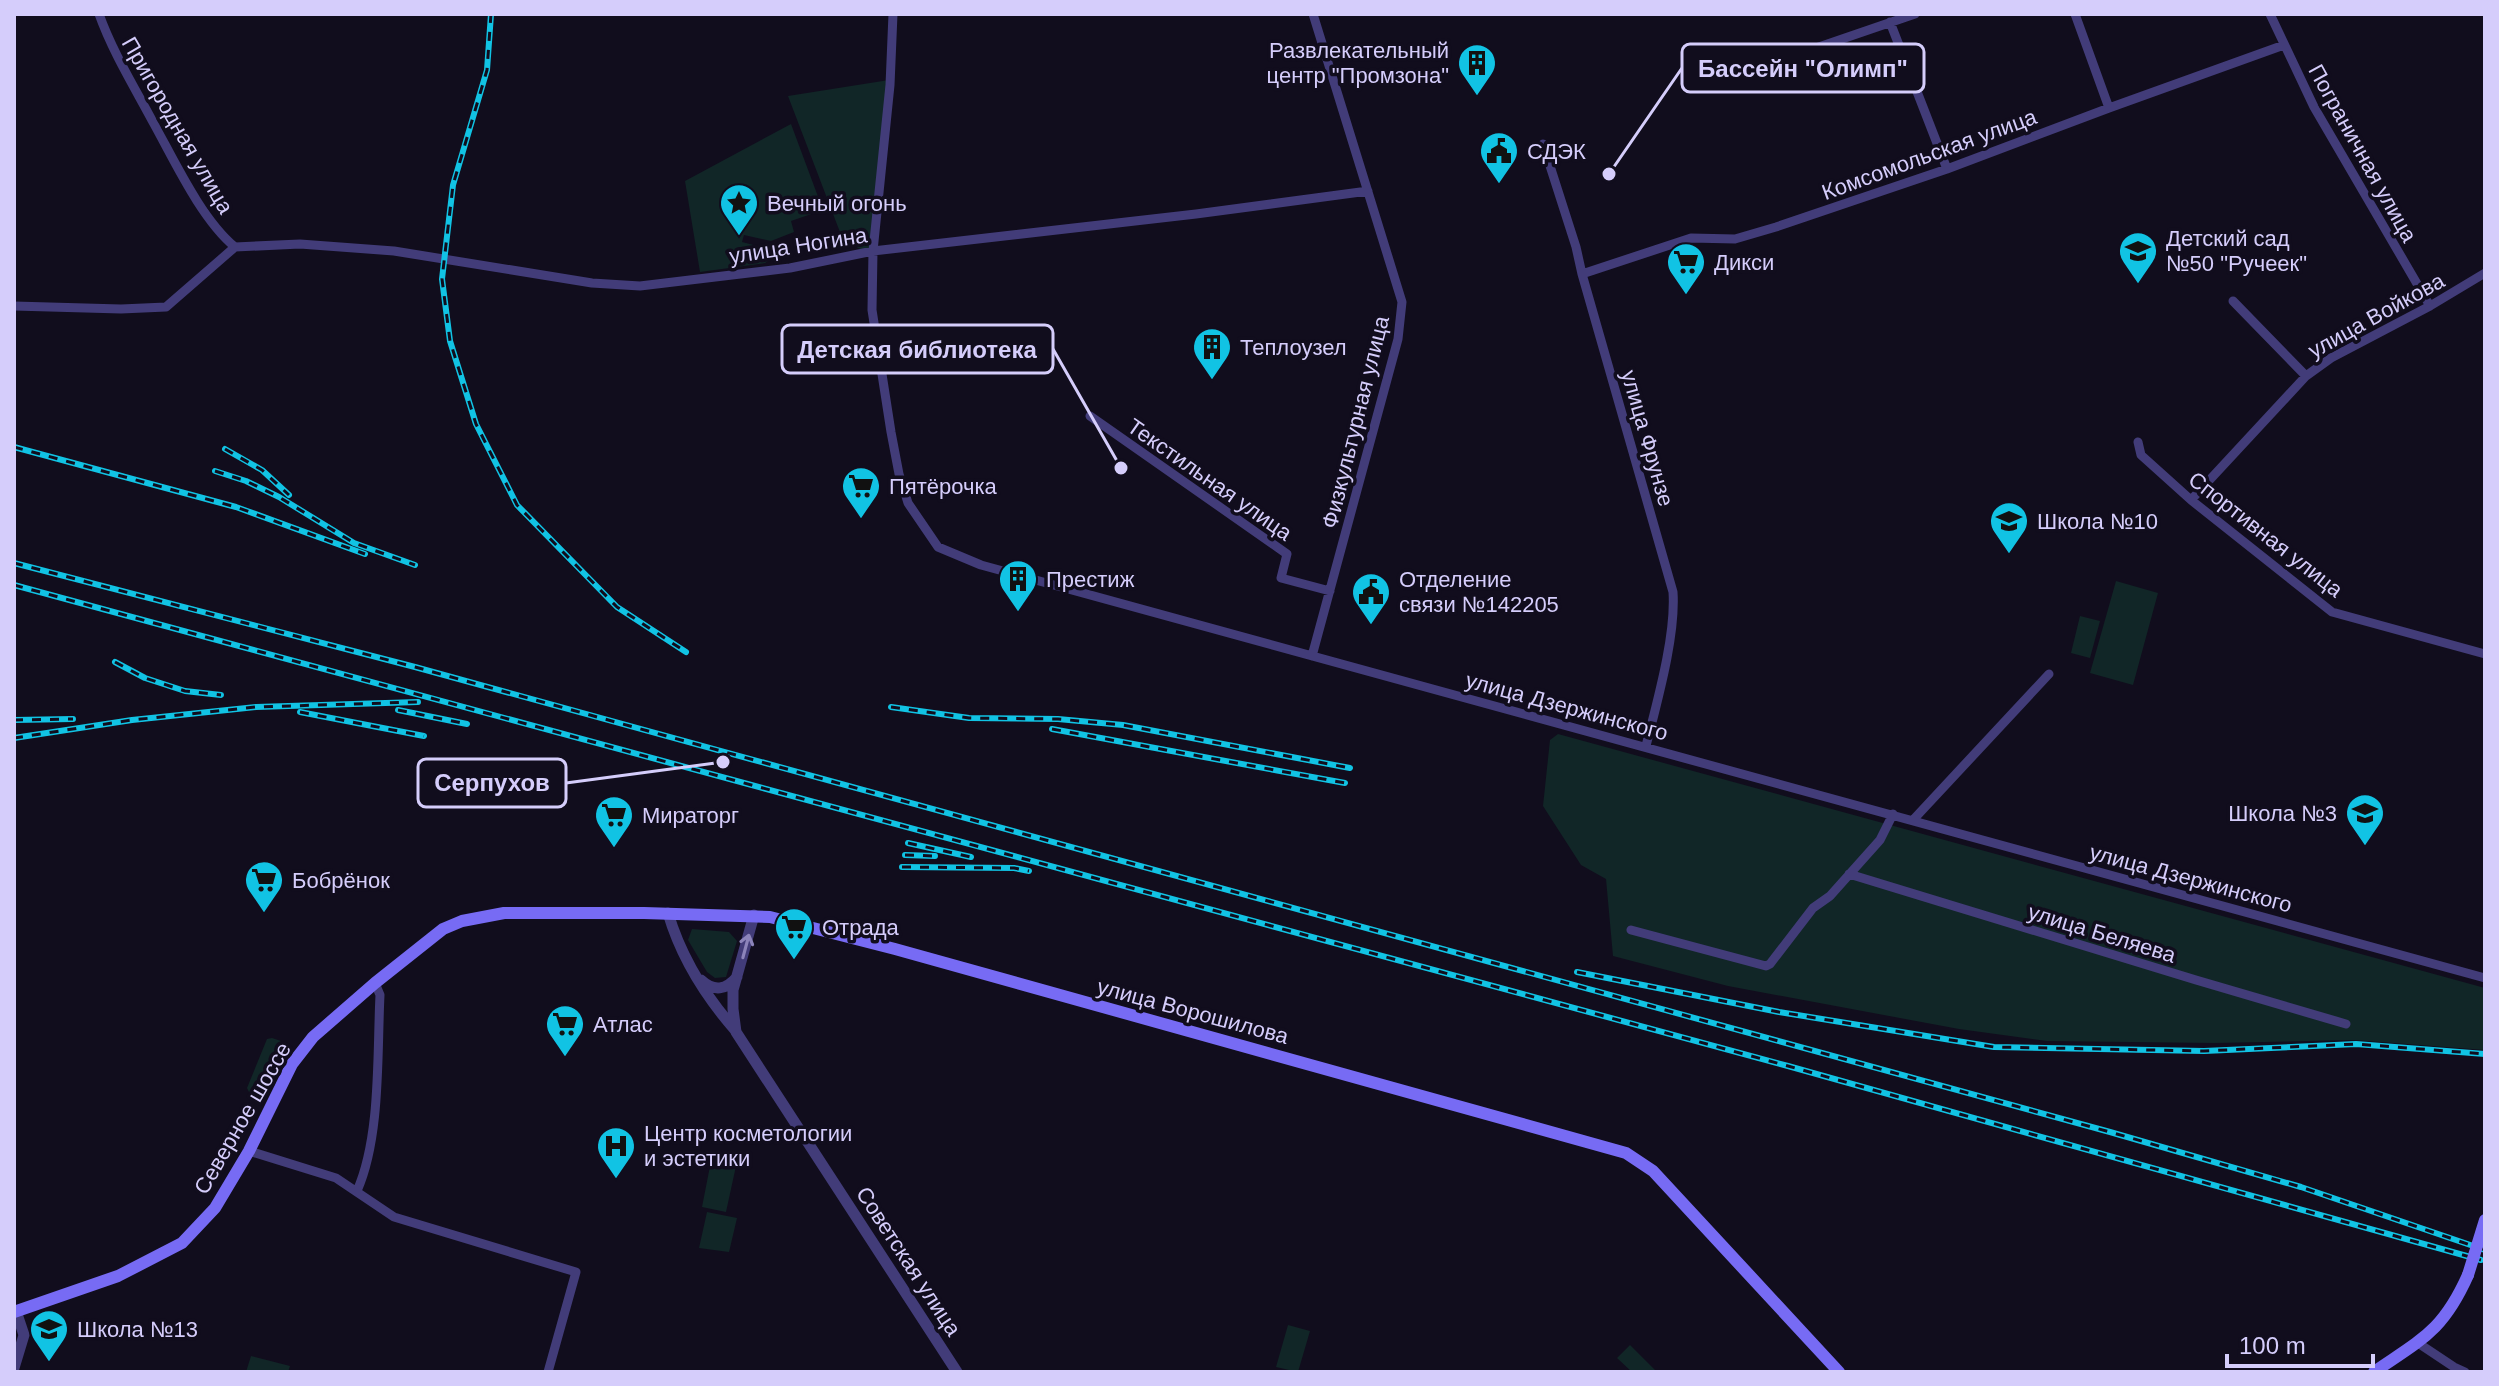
<svg xmlns="http://www.w3.org/2000/svg" width="2499" height="1386" font-family="Arial,sans-serif">
<rect width="100%" height="100%" fill="#110d1d"/>
<path fill="#112627" d="M 889,80 L 870,254 L 843,240 L 788,96 Z
M 791,124 L 823,210 L 791,221 L 794,232 L 771,241 L 744,235 L 742,242 L 765,248 L 772,258 L 765,263 L 700,272 L 685,181 Z
M 2116,581 L 2158,593 L 2133,685 L 2090,673 Z
M 2080,616 L 2100,621 L 2090,658 L 2071,653 Z
M 1558,734 L 2485,988 L 2485,1050 L 2354,1040 L 2214,1043 L 2047,1041 L 1959,1029 L 1728,986 L 1613,956 L 1606,879 L 1581,865 L 1543,806 L 1550,740 Z
M 692,929 L 729,932 L 737,941 L 726,977 L 715,978 L 707,972 L 688,940 Z
M 272,1038 L 281,1041 L 254,1102 L 247,1088 L 267,1039 Z
M 711,1161 L 736,1166 L 726,1212 L 702,1207 Z
M 707,1212 L 737,1218 L 729,1252 L 699,1248 Z
M 1288,1325 L 1310,1331 L 1298,1372 L 1276,1367 Z
M 1630,1345 L 1655,1370 L 1653,1372 L 1632,1372 L 1617,1358 Z
M 251,1356 L 290,1366 L 288,1372 L 246,1372 Z"/>
<g fill="none" stroke-linecap="round" stroke-linejoin="round">
<path stroke="#423c79" stroke-width="9" d="M 99,14 C 113,53 135,88 154,124 C 175,162 202,220 235,247
M 893,14 L 890,85 L 873,251 L 872,310 L 891,432 L 899,474 L 908,503 L 938,547 L 981,565 L 2485,978
M 2075,14 L 2109,108
M 2270,14 L 2314,107 L 2430,306
M 1890,22 L 1947,169
M 1733,83 L 1810,50 L 1915,14
M 1543,144 L 1576,247 L 1582,274 L 1673,592 C 1676,636 1657,702 1646,746
M 235,247 L 300,244 L 394,251 L 592,283 L 640,286 L 790,268 L 873,251 L 1196,214 L 1368,191
M 1582,274 L 1691,238 L 1735,239 L 1776,227 L 1947,169 L 2109,108 L 2284,45
M 2233,301 L 2306,376
M 14,306 L 121,309 L 166,307 L 235,247
M 1090,416 L 1287,554 L 1281,578 L 1330,591
M 2138,442 L 2141,455 L 2191,500 L 2332,612 L 2485,654
M 2191,500 L 2306,376 L 2331,358 L 2430,306 L 2485,273
M 1312,656 L 1398,339 L 1402,302 L 1313,14
M 1913,820 L 2049,674
M 1849,874 L 2196,980 L 2346,1024
M 1631,930 L 1766,966 L 1770,964 L 1813,908 L 1830,896 L 1880,840 L 1893,814
M 249,1151 L 336,1178 L 394,1217 L 576,1272 L 548,1372
M 357,1191 C 381,1137 377,1054 380,995 L 375,983
M 2418,1343 L 2454,1367 L 2465,1372"/>
<path stroke="#423c79" stroke-width="11" d="M 668,913 C 681,957 706,997 736,1031
M 754,915 L 733,990 L 733,1009 L 736,1032 L 957,1372
M 701,980 C 714,992 726,990 737,977
M 14,1368 L 24,1335 L 16,1311"/>
<path stroke="#776bf4" stroke-width="12" d="M 14,1312 L 118,1276 L 182,1243 L 215,1208 L 249,1151 L 292,1064 L 313,1037 L 375,983 L 443,929 L 462,921 L 504,913 L 644,913 L 770,917 L 895,949 L 1626,1153 L 1653,1171 L 1839,1372
M 2374,1372 C 2422,1339 2443,1331 2468,1275"/>
<g stroke="#11c3e4" stroke-width="6">
<path id="rail" d="M 491,14 L 487,70 L 453,185 L 442,279 L 450,341 L 476,424 L 517,505 L 617,607 L 686,652
M 14,447 L 236,507 L 365,554
M 225,449 L 262,470 L 289,495
M 215,471 L 246,481 L 279,497 L 354,543 L 415,565
M 14,563 L 415,667 L 2110,1132 L 2301,1187 L 2485,1250
M 14,585 L 1788,1066 L 2481,1260
M 115,662 L 145,678 L 185,691 L 221,695
M 891,707 L 969,718 L 1058,719 L 1123,725 L 1350,768
M 398,710 L 467,724
M 300,712 L 424,736
M 14,720 L 73,719
M 1052,729 L 1345,783
M 14,738 L 132,720 L 256,707 L 418,702
M 908,843 L 971,857
M 905,855 L 935,856
M 902,867 L 1014,868 L 1029,871
M 1577,972 L 1779,1012 L 1994,1047 L 2204,1051 L 2356,1044 L 2485,1054"/>
</g>
<use href="#rail" stroke="#110d1d" stroke-width="3" stroke-dasharray="9" stroke-linecap="butt"/>
<path stroke="#776bf4" stroke-width="12" d="M 2468,1275 L 2485,1220"/>
</g>
<defs><path id="oneway-shaft" d="M-6 0H5M1.5-3L5.5 0L1.5 3" fill="none" stroke-width="1.6" stroke-linecap="round" stroke-linejoin="round" transform="scale(2)"/></defs>
<use stroke="#8c84ba" href="#oneway-shaft" transform="translate(746 946) rotate(-75)"/>
<defs>
<g id="building-pin" transform="scale(2)"><path d="M0 17L-7.5 6A9.5 9.5 0 1 1 7.5 6Z" fill="#11c3e4" stroke="#110d1d"/><path d="M-4-6H4V6H1V3H-1V6H-4ZM-2.5-4.3h1.7v1.8h-1.7ZM.8-4.3h1.7v1.8H.8ZM-2.5-1h1.7V.8h-1.7ZM.8-1h1.7V.8H.8Z" fill="#111"/></g>
<g id="civic-pin" transform="scale(2)"><path d="M0 17L-7.5 6A9.5 9.5 0 1 1 7.5 6Z" fill="#11c3e4" stroke="#110d1d"/><path d="M-.6-6.5H3V-4.5H.6V-3L4-1V1h2V6H-6V1h2V-1L-.6-3ZM-1.2 2.5V6h2.4V2.5Z" fill="#111"/></g>
<g id="sight-pin" transform="scale(2)"><path d="M0 17L-7.5 6A9.5 9.5 0 1 1 7.5 6Z" fill="#11c3e4" stroke="#110d1d"/><path d="M0-6L1.8-2.2L6-1.7L2.9 1.2L3.7 5.4L0 3.3L-3.7 5.4L-2.9 1.2L-6-1.7L-1.8-2.2Z" fill="#111"/></g>
<g id="school-pin" transform="scale(2)"><path d="M0 17L-7.5 6A9.5 9.5 0 1 1 7.5 6Z" fill="#11c3e4" stroke="#110d1d"/><path d="M0-5L7-2L0 1L-7-2ZM-4 1L0 2.5L4 1V4Q0 6-4 4Z" fill="#111"/></g>
<g id="supermarket-pin" transform="scale(2)"><path d="M0 17L-7.5 6A9.5 9.5 0 1 1 7.5 6Z" fill="#11c3e4" stroke="#110d1d"/><path d="M-6-5.5h2.5l.6 2H6L4.5 2H-2.5L-4.4-4H-6ZM-1.5 3.2a1.3 1.3 0 1 0 .1 0ZM3 3.2a1.3 1.3 0 1 0 .1 0Z" fill="#111"/></g>
<g id="hospital-pin" transform="scale(2)"><path d="M0 17L-7.5 6A9.5 9.5 0 1 1 7.5 6Z" fill="#11c3e4" stroke="#110d1d"/><path d="M-5-5h3v3.5h4V-5h3V5h-3V1.5h-4V5h-3Z" fill="#111"/></g>
</defs>
<g fill-rule="evenodd">
<use href="#building-pin" x="1477" y="63"/>
<use href="#civic-pin" x="1499" y="151"/>
<use href="#sight-pin" x="739" y="203"/>
<use href="#school-pin" x="2138" y="251"/>
<use href="#supermarket-pin" x="1686" y="262"/>
<use href="#building-pin" x="1212" y="347"/>
<use href="#supermarket-pin" x="861" y="486"/>
<use href="#school-pin" x="2009" y="521"/>
<use href="#building-pin" x="1018" y="579"/>
<use href="#civic-pin" x="1371" y="592"/>
<use href="#school-pin" x="2365" y="813"/>
<use href="#supermarket-pin" x="614" y="815"/>
<use href="#supermarket-pin" x="264" y="880"/>
<use href="#supermarket-pin" x="794" y="927"/>
<use href="#supermarket-pin" x="565" y="1024"/>
<use href="#hospital-pin" x="616" y="1146"/>
<use href="#school-pin" x="49" y="1329"/>
</g>
<g text-anchor="middle" stroke-width="7" stroke-linejoin="round" paint-order="stroke">
<g font-size="22" fill="#d5cdfb" stroke="#110d1d" text-anchor="start">
<text x="1449" y="58" text-anchor="end">Развлекательный<tspan x="1449" dy="25">центр "Промзона"</tspan></text>
<text x="1527" y="159">СДЭК</text>
<text x="767" y="211">Вечный огонь</text>
<text x="2166" y="246">Детский сад<tspan x="2166" dy="25">№50 "Ручеек"</tspan></text>
<text x="1714" y="270">Дикси</text>
<text x="1240" y="355">Теплоузел</text>
<text x="889" y="494">Пятёрочка</text>
<text x="2037" y="529">Школа №10</text>
<text x="1046" y="587">Престиж</text>
<text x="1399" y="587">Отделение<tspan x="1399" dy="25">связи №142205</tspan></text>
<text x="2337" y="821" text-anchor="end">Школа №3</text>
<text x="642" y="823">Мираторг</text>
<text x="292" y="888">Бобрёнок</text>
<text x="822" y="935">Отрада</text>
<text x="593" y="1032">Атлас</text>
<text x="644" y="1141">Центр косметологии<tspan x="644" dy="25">и эстетики</tspan></text>
<text x="77" y="1337">Школа №13</text>
</g>
<g font-size="22" fill="#d5cdfb" stroke="#110d1d">
<text transform="translate(178 125) rotate(60)" y="8">Пригородная улица</text>
<text transform="translate(2363 153) rotate(61)" y="8">Пограничная улица</text>
<text transform="translate(1929 154) rotate(-20)" y="8">Комсомольская улица</text>
<text transform="translate(798 245) rotate(-9)" y="8">улица Ногина</text>
<text transform="translate(2376 315) rotate(-29)" y="8">улица Войкова</text>
<text transform="translate(1355 422) rotate(-76)" y="8">Физкультурная улица</text>
<text transform="translate(1648 438) rotate(74)" y="8">улица Фрунзе</text>
<text transform="translate(1210 479) rotate(35)" y="8">Текстильная улица</text>
<text transform="translate(2266 534) rotate(38)" y="8">Спортивная улица</text>
<text transform="translate(1567 706) rotate(15)" y="8">улица Дзержинского</text>
<text transform="translate(2191 878) rotate(15)" y="8">улица Дзержинского</text>
<text transform="translate(2102 933) rotate(17)" y="8">улица Беляева</text>
<text transform="translate(1193 1011) rotate(15)" y="8">улица Ворошилова</text>
<text transform="translate(242 1118) rotate(-60)" y="8">Северное шоссе</text>
<text transform="translate(909 1261) rotate(57)" y="8">Советская улица</text>
</g>
</g>
<path fill="none" stroke="#d5cdfb" stroke-width="3" d="M1609 174L1682 68M1121 468L1053 349M723 762L566 783"/>
<g fill="#d5cdfb" stroke="#110d1d" stroke-width="3">
<circle cx="1609" cy="174" r="8"/>
<circle cx="1121" cy="468" r="8"/>
<circle cx="723" cy="762" r="8"/>
</g>
<g fill="#110d1d" stroke="#d5cdfb" stroke-width="3">
<rect x="1682" y="44" width="242" height="48" rx="8"/>
<rect x="782" y="325" width="271" height="48" rx="8"/>
<rect x="418" y="759" width="148" height="48" rx="8"/>
</g>
<g font-size="24" text-anchor="middle" font-weight="bold" fill="#d5cdfb">
<text x="1803" y="77">Бассейн "Олимп"</text>
<text x="917" y="358">Детская библиотека</text>
<text x="492" y="791">Серпухов</text>
</g>
<rect width="2499" height="1386" fill="none" stroke="#d5cdfb" stroke-width="32"/>
<path d="M2227 1354v12h146v-12" fill="none" stroke="#d5cdfb" stroke-width="4"/>
<text x="2239" y="1354" font-size="24" fill="#d5cdfb" stroke="#110d1d" stroke-width="6" paint-order="stroke">100 m</text>
</svg>
